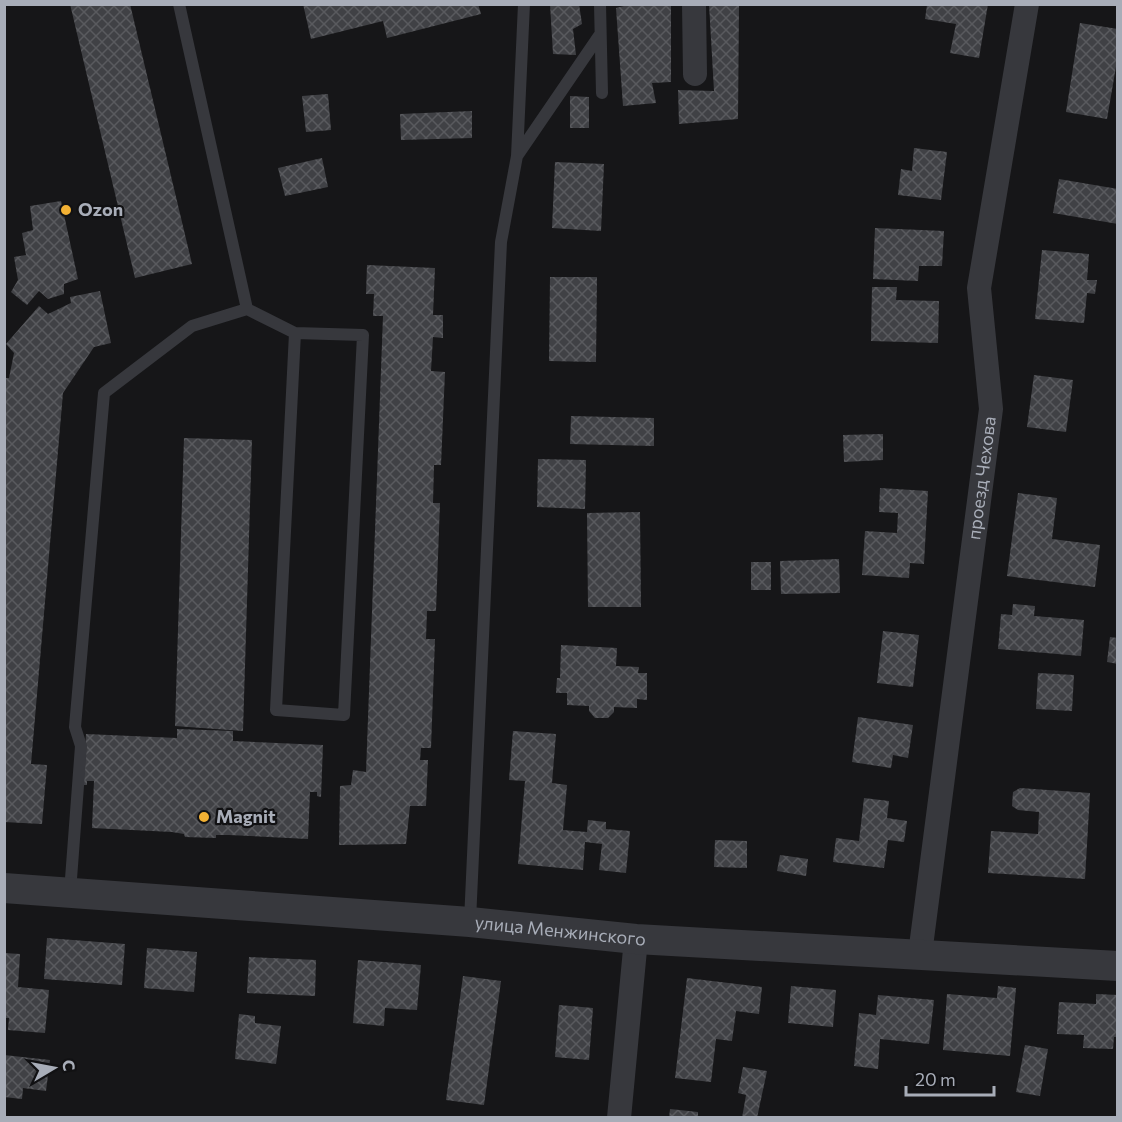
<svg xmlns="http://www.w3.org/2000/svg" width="1122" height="1122" font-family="Commissioner,sans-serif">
<defs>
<pattern id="building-cross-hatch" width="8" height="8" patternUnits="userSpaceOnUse" patternTransform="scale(1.5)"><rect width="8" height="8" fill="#404145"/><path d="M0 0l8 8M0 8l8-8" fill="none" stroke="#595a5e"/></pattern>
</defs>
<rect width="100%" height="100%" fill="#161618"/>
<path fill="url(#building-cross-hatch)" d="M 70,4 L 130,4 L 192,264 L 135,278 Z
M 303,4 L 478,4 L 481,14 L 387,38 L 383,21 L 311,39 Z
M 550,4 L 579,4 L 582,24 L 573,29 L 576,55 L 553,54 Z
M 632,4 L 671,4 L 671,82 L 652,83 L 656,103 L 623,106 L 616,8 Z
M 709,4 L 739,4 L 738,119 L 679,124 L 678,90 L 714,91 Z
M 988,4 L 979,58 L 950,53 L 956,24 L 925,19 L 927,5 Z
M 1080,23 L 1118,29 L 1118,55 L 1107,119 L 1066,112 Z
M 328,94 L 331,130 L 306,132 L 302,96 Z
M 570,96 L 589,97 L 589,128 L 570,128 Z
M 472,111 L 472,138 L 401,140 L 400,114 Z
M 914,148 L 947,152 L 941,200 L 898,195 L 901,169 L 912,171 Z
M 322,158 L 328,187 L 285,196 L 278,168 Z
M 555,162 L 604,164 L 601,231 L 552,228 Z
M 1059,179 L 1118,189 L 1118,224 L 1053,213 Z
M 61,201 L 78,279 L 64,284 L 64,294 L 48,299 L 39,291 L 27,305 L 11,292 L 18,280 L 14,257 L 26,255 L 22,233 L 33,230 L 30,206 Z
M 875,228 L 944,231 L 942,266 L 919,266 L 918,281 L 873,279 Z
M 1042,250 L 1089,254 L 1087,280 L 1097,280 L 1095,294 L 1087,293 L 1084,323 L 1035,319 Z
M 367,265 L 435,268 L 433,315 L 443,315 L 443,338 L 433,337 L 431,371 L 445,372 L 441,465 L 434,465 L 433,503 L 440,503 L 436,611 L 427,611 L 426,639 L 435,639 L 431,748 L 421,748 L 420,760 L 428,760 L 426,806 L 410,806 L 406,844 L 339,845 L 340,786 L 351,785 L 353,770 L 366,772 L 383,316 L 373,316 L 374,294 L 366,294 Z
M 550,277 L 597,277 L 596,362 L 549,361 Z
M 872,287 L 897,287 L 896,300 L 939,301 L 938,343 L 871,341 Z
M 100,291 L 111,343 L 94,347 L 63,393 L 31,764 L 47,765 L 42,824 L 4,822 L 4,378 L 9,378 L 14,353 L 6,344 L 39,306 L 48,314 L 71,303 L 70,297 Z
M 1034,375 L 1073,380 L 1066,432 L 1027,427 Z
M 571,416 L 654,418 L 654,446 L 570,444 Z
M 883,434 L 883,460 L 844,462 L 843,435 Z
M 184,438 L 252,440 L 243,731 L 175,726 Z
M 538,459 L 586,460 L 585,509 L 537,507 Z
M 880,488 L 928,491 L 924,564 L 910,563 L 909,578 L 862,575 L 865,531 L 897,533 L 898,513 L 879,512 Z
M 1018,493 L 1057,498 L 1052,539 L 1100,545 L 1095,587 L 1007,576 Z
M 640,512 L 641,607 L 588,607 L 587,513 Z
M 839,559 L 840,593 L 781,594 L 780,561 Z
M 751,562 L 771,562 L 771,590 L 751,590 Z
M 1013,604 L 1035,606 L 1034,616 L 1084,620 L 1081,656 L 998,649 L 1001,614 L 1012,615 Z
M 883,631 L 919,635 L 913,687 L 877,683 Z
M 1110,637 L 1118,638 L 1118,664 L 1107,662 Z
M 561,645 L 617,648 L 616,666 L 639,667 L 638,673 L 647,673 L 647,700 L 637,699 L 637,708 L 614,707 L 614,712 L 608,718 L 595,718 L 589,711 L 589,706 L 567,705 L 567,693 L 556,693 L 557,678 L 560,678 Z
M 1038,673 L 1074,675 L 1072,711 L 1036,709 Z
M 858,717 L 913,725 L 908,758 L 893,755 L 891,768 L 852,762 Z
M 177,729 L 233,731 L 233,741 L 323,745 L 321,797 L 317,796 L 317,792 L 310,792 L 308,839 L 229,835 L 216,835 L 216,838 L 185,837 L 184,834 L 172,832 L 92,828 L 94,781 L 87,781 L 87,785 L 83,785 L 86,734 L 177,738 Z
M 513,731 L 556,734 L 552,783 L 567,785 L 563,830 L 587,832 L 588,820 L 606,822 L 606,829 L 630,831 L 626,873 L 599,870 L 602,844 L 585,842 L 583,870 L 518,864 L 525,781 L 509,780 Z
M 1020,788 L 1090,793 L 1085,879 L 988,873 L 991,831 L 1038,834 L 1039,812 L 1018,810 L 1012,806 L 1013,792 Z
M 864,798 L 889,801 L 887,818 L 907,821 L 904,842 L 888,840 L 884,868 L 833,862 L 836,838 L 859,841 Z
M 715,840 L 747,841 L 747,868 L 714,867 Z
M 780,855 L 808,859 L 806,876 L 777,871 Z
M 47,938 L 125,944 L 122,985 L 44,979 Z
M 147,948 L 197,952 L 194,992 L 144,988 Z
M 4,953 L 20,954 L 18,987 L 49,990 L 45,1033 L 8,1030 L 9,1018 L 4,1018 Z
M 249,957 L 316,960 L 315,996 L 247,993 Z
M 358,960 L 421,965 L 417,1010 L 385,1008 L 384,1026 L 353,1023 Z
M 463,976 L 501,981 L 484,1105 L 446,1100 Z
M 687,978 L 762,987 L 759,1014 L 736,1011 L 732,1041 L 716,1039 L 711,1082 L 675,1078 Z
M 791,986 L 836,990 L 833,1027 L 788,1023 Z
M 998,986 L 1016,988 L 1010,1056 L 943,1050 L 947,994 L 997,998 Z
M 1096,994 L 1118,995 L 1118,1037 L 1114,1037 L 1113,1049 L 1083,1048 L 1084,1035 L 1057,1034 L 1059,1002 L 1096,1004 Z
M 878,995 L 934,1000 L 929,1044 L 880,1039 L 878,1069 L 854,1066 L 859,1013 L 876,1015 Z
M 559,1005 L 593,1008 L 589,1060 L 555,1057 Z
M 239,1014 L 255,1016 L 255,1023 L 281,1026 L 276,1064 L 235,1059 Z
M 1025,1045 L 1048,1049 L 1040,1096 L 1016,1092 Z
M 4,1055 L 50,1060 L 46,1091 L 23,1088 L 22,1099 L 4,1097 Z
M 743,1067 L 767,1071 L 757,1118 L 742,1118 L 746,1095 L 738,1093 Z
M 670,1109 L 698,1112 L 698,1118 L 669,1118 Z"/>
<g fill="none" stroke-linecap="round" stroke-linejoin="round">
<path stroke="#37383d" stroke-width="12" d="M 600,4 L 602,93
M 517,156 L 599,36
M 247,309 L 295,333 L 276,710 L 344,715 L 363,335 L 295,333
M 70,892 L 81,746 L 75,727 L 104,393 L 192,326 L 247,309 L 179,4
M 470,921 L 501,242 L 517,156 L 524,4"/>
<g stroke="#37383d" stroke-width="24">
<path d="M 694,4 L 695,74"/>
<path id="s1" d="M 920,954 L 991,409 L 979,288 L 1027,4"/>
<path d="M 619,1118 L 636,939"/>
</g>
<path stroke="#37383d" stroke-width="30" id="s2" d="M 4,888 L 470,922 L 636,939 L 1118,966"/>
</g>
<g fill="#f2b134" stroke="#111113" stroke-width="2">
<circle cx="66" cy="210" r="6"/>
<circle cx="204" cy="817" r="6"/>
</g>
<g text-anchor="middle" stroke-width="4.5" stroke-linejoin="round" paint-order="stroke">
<g font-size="18" font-weight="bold" fill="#a8adb8" stroke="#111113" text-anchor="start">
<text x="78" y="216">Ozon</text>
<text x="216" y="823">Magnit</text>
</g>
<g font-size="18" fill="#a8adb8" stroke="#111113">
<text dy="6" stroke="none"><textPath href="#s1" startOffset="480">проезд Чехова</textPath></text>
<text dy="6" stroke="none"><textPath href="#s2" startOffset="558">улица Менжинского</textPath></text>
</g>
</g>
<rect width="1122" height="1122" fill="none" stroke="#a8adb8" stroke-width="12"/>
<g transform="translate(54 1068) rotate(80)" stroke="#111113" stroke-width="4.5" paint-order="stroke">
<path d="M0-4.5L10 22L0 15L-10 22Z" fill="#a8adb8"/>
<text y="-9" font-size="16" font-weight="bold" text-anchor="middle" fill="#a8adb8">С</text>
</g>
<path d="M906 1086v9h88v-9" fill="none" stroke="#a8adb8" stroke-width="3"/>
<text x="915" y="1086" font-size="18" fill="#a8adb8" stroke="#111113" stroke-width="4.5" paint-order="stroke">20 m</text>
</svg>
